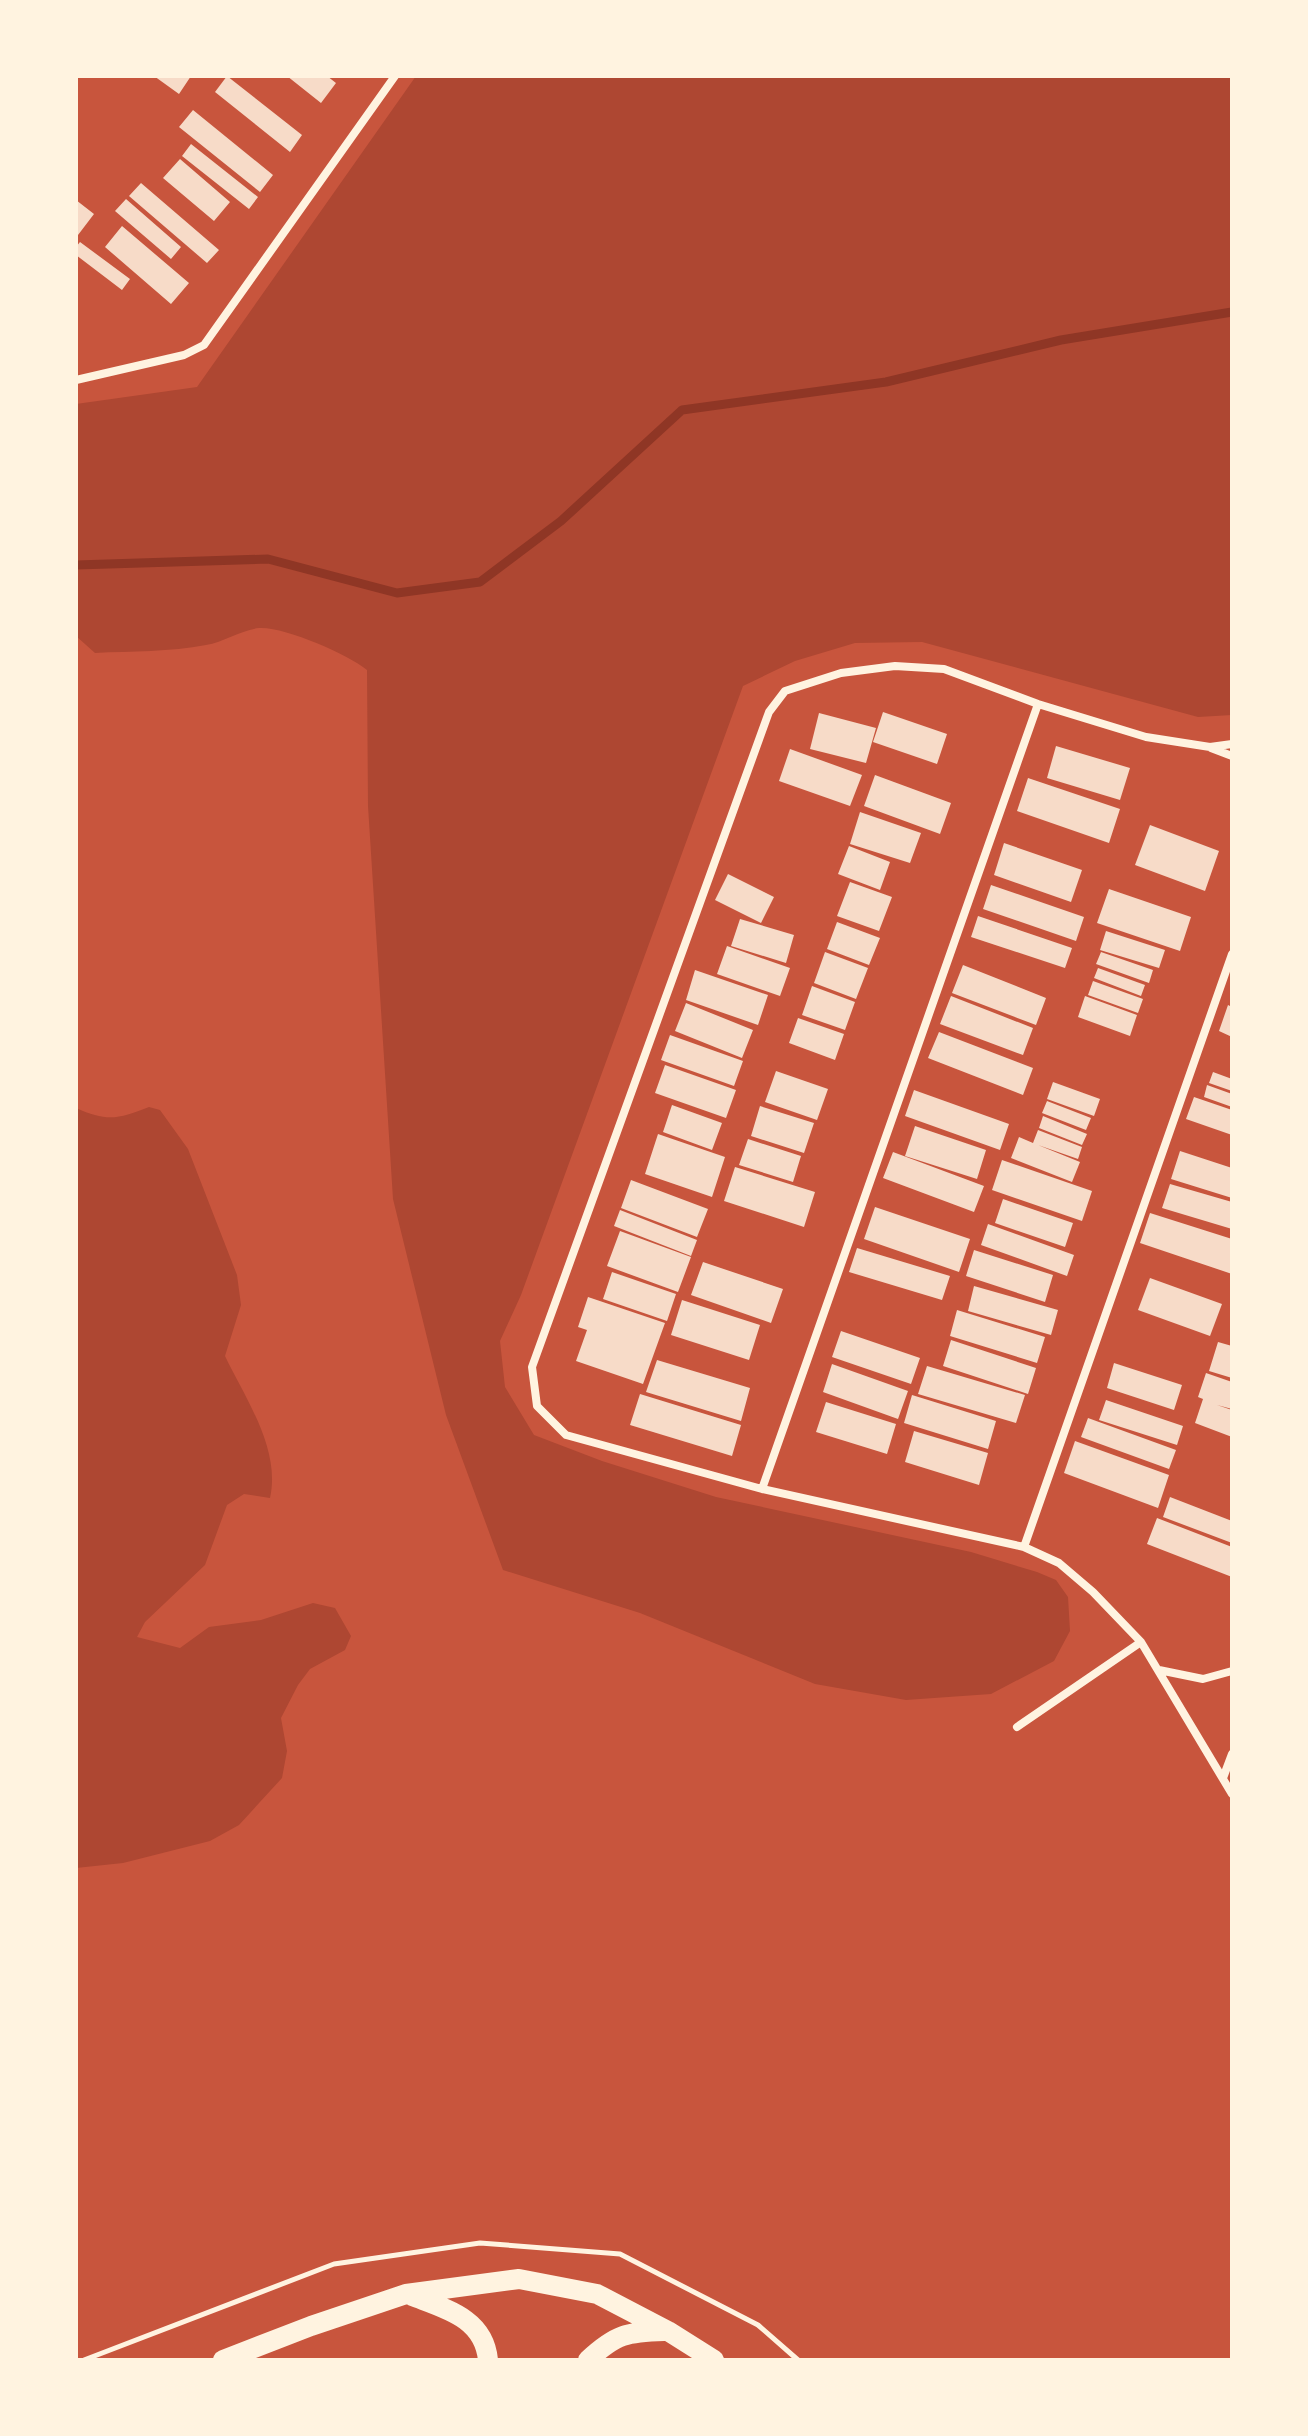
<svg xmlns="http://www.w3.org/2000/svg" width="1308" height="2436" font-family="'Public Sans',sans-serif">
<rect width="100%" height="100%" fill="#c8553d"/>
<path fill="#ae4732" d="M 416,76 L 1232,76 L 1232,715 L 1198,717 L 922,642 L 855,643 L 795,661 L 743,686 L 521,1295 L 500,1341 L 505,1387 L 534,1435 L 602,1461 L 716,1497 L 971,1552 L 1037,1572 L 1056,1580 L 1068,1597 L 1070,1631 L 1054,1661 L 991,1694 L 906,1700 L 815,1684 L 640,1613 L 503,1570 L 446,1415 L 393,1199 L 368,806 L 367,670 C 348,654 283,626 259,628 C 241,630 224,642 206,645 C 170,652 132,651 95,653 L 76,636 L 76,404 L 197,387 Z
M 149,1107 L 160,1110 L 188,1149 L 237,1275 L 241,1305 L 225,1356 C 245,1398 281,1449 270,1498 L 244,1494 L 227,1505 L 205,1565 L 145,1622 L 137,1637 L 180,1648 L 209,1627 L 261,1620 L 313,1603 L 335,1608 L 351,1636 L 345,1650 L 310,1669 L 298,1685 L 281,1718 L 287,1751 L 282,1778 L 239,1825 L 210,1841 L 123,1863 L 76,1868 L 76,1108 C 107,1122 119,1119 149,1107 Z"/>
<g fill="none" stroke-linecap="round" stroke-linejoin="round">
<path stroke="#8f3625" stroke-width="9" d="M 76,565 L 268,559 L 397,593 L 480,582 L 561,521 L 682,410 L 886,382 L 1061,340 L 1232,312"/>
</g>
<path fill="#f7dbc8" d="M 154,76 L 191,76 L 179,94 Z
M 227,76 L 302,135 L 290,152 L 215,92 Z
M 287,76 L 327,76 L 336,83 L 321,103 Z
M 193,110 L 273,175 L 260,192 L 179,127 Z
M 191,144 L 258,197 L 249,209 L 182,156 Z
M 180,159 L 230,202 L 214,221 L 163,178 Z
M 141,183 L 219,250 L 207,263 L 129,196 Z
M 126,199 L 181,247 L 171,259 L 115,211 Z
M 76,200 L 94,214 L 78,235 L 76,233 Z
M 122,226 L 189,283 L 171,304 L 105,247 Z
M 80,242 L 130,279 L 122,290 L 76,255 L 76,247 Z
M 883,712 L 947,734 L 937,764 L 873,742 Z
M 819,713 L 876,728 L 866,763 L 810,749 Z
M 1056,746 L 1130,768 L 1120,800 L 1047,778 Z
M 790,749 L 862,775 L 850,806 L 779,781 Z
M 875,775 L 951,803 L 940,834 L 864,806 Z
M 1028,778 L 1120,809 L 1109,843 L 1017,811 Z
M 860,812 L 921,833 L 910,863 L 850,844 Z
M 1150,825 L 1219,851 L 1205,891 L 1135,865 Z
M 1004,843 L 1082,870 L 1071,902 L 994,875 Z
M 849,846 L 890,862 L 880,890 L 838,874 Z
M 728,874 L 774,897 L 761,923 L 715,900 Z
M 850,882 L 892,897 L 879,931 L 837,916 Z
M 991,885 L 1084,917 L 1076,941 L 983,909 Z
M 1109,889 L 1191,917 L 1180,951 L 1097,923 Z
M 978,916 L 1072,948 L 1065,968 L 971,937 Z
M 740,919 L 794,935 L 786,963 L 731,946 Z
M 837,922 L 880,938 L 869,965 L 827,949 Z
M 1106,931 L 1165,950 L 1159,968 L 1100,950 Z
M 727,946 L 790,968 L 780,996 L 717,974 Z
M 825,952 L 868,968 L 856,999 L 814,983 Z
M 1101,952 L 1153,970 L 1149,983 L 1096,964 Z
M 963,965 L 1046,998 L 1036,1025 L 952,993 Z
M 1098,968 L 1145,985 L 1141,996 L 1094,978 Z
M 695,970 L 768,995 L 758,1025 L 686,1000 Z
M 1093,981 L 1143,999 L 1138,1013 L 1088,995 Z
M 812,986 L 855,1002 L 845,1030 L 802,1015 Z
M 951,996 L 1033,1028 L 1023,1055 L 940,1024 Z
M 1085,996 L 1137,1015 L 1130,1036 L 1078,1017 Z
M 686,1003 L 753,1030 L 742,1058 L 675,1031 Z
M 1228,1005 L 1232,1007 L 1232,1037 L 1219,1031 Z
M 798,1018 L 844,1034 L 835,1060 L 789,1043 Z
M 939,1032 L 1033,1068 L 1023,1095 L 928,1058 Z
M 670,1035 L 743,1061 L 734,1086 L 661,1060 Z
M 665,1065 L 736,1090 L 726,1118 L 655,1093 Z
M 776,1071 L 828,1089 L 817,1120 L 765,1102 Z
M 1213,1072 L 1232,1079 L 1232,1091 L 1209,1083 Z
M 1053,1082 L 1100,1099 L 1094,1116 L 1047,1099 Z
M 1207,1085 L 1232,1094 L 1232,1107 L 1204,1097 Z
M 914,1090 L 1009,1124 L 1000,1150 L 905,1116 Z
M 1194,1097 L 1232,1110 L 1232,1135 L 1186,1119 Z
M 1047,1101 L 1091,1118 L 1086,1130 L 1042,1113 Z
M 672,1105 L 722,1123 L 712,1150 L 663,1132 Z
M 760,1106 L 814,1123 L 804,1153 L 751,1136 Z
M 1043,1116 L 1087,1134 L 1082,1145 L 1039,1128 Z
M 915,1126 L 986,1150 L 977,1179 L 905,1156 Z
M 1038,1130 L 1082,1147 L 1078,1159 L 1038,1145 L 1080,1162 L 1072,1182 L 1011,1158 L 1019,1137 L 1033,1143 Z
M 658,1134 L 725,1157 L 712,1197 L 645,1174 Z
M 748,1139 L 801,1156 L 793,1182 L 739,1165 Z
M 1180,1151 L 1232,1168 L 1232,1198 L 1171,1179 Z
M 893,1152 L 984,1186 L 974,1212 L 883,1178 Z
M 1002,1160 L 1092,1191 L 1082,1221 L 992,1190 Z
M 735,1167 L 815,1192 L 804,1227 L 724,1201 Z
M 631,1180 L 708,1209 L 697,1237 L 621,1208 Z
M 1170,1184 L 1232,1202 L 1232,1229 L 1162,1208 Z
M 1003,1199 L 1073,1223 L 1065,1247 L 995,1223 Z
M 875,1207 L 970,1239 L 959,1272 L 864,1239 Z
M 620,1210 L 697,1240 L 691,1256 L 614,1226 Z
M 1150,1213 L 1232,1239 L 1232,1274 L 1140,1243 Z
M 988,1224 L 1074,1255 L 1067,1276 L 981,1245 Z
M 620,1231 L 691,1257 L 678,1292 L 607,1266 Z
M 857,1248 L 950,1276 L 942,1300 L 849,1272 Z
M 974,1250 L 1053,1275 L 1045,1302 L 966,1276 Z
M 703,1262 L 783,1289 L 771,1323 L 691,1295 Z
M 612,1272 L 676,1294 L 667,1321 L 603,1299 Z
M 1150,1278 L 1222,1304 L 1210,1336 L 1138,1310 Z
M 974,1286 L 1058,1310 L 1051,1335 L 968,1311 Z
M 588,1297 L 665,1323 L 643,1384 L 576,1361 L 587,1330 L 578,1327 Z
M 682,1300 L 760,1325 L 749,1360 L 671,1335 Z
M 957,1310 L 1045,1337 L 1037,1363 L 950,1336 Z
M 841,1331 L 920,1358 L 911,1384 L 832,1357 Z
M 951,1340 L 1036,1368 L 1028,1394 L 943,1366 Z
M 1218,1342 L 1232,1346 L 1232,1378 L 1209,1371 Z
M 657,1360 L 750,1388 L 741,1421 L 646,1392 Z
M 1114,1363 L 1182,1385 L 1174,1410 L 1107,1388 Z
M 832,1364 L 908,1391 L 898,1419 L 823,1392 Z
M 927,1366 L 1025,1395 L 1016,1423 L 918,1394 Z
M 1206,1373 L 1232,1382 L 1232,1409 L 1217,1405 L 1232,1410 L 1232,1437 L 1195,1423 L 1203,1399 L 1198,1397 Z
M 640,1394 L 741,1425 L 732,1456 L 630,1425 Z
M 912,1395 L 996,1421 L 988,1449 L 904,1423 Z
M 1106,1400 L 1183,1426 L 1177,1445 L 1099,1420 Z
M 826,1402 L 896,1424 L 887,1454 L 816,1432 Z
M 1088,1418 L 1176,1450 L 1169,1469 L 1081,1437 Z
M 914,1431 L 988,1453 L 979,1485 L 905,1462 Z
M 1075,1441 L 1169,1475 L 1158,1508 L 1064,1473 Z
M 1170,1497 L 1232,1521 L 1232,1543 L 1163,1517 Z
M 1157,1518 L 1232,1547 L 1232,1577 L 1147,1544 Z"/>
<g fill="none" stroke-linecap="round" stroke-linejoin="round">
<path stroke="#fff3e0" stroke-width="5" d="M 84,2360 L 334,2264 L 480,2243 L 620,2254 L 758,2325 L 798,2360"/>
<path stroke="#fff3e0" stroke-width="8" d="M 76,380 L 184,355 L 204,345 L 395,76
M 1232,744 L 1210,747 L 1146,737 L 1038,704 L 944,669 L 895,666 L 841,673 L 785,691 L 769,712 L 532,1367 L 537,1406 L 566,1435 L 762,1489 L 1024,1547 L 1059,1563 L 1093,1592 L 1141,1642 L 1232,1794
M 1211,748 L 1232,756
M 762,1489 L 1038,704
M 1024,1547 L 1232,954
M 1159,1670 L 1203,1679 L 1232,1671
M 1017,1727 L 1141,1642
M 1223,1778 L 1232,1754"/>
<path stroke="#fff3e0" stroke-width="20" d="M 412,2296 C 446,2309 484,2318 488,2360
M 223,2360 L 311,2326 L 406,2294 L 519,2279 L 597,2294 L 668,2331 L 714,2360
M 588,2360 C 616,2334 627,2332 664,2331"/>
</g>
<rect width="1308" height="2436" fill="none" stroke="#fff3e0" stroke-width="156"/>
</svg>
